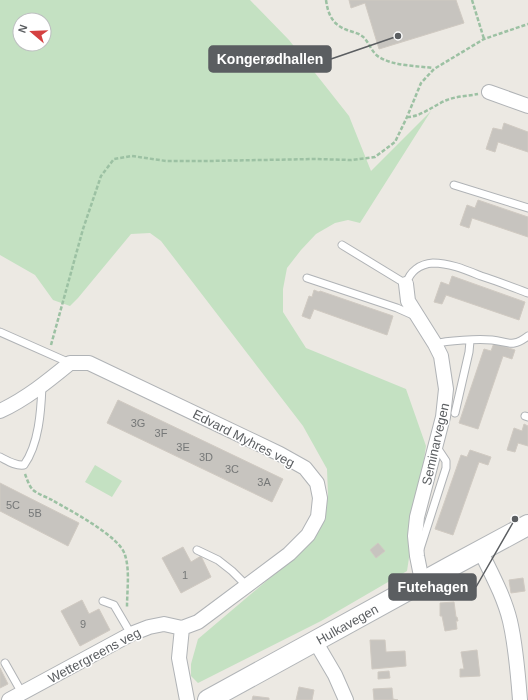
<svg xmlns="http://www.w3.org/2000/svg" width="528" height="700" font-family="Arial,sans-serif">
<rect width="100%" height="100%" fill="#ece9e3"/>
<path fill="#c4e1c2" fill-rule="evenodd" d="M 0,0 L 250,0 L 289,40 L 349,116 L 371,171 L 431,111 L 360,223 L 348,220 L 335,223 L 316,234 L 301,250 L 287,268 L 283,289 L 283,312 L 306,348 L 406,389 L 426,446 L 407,571 L 321,621 L 198,683 L 191,676 L 191,664 L 198,639 L 304,549 L 318,531 L 328,495 L 327,469 L 303,426 L 161,241 L 150,233 L 131,234 L 78,298 L 70,306 L 53,300 L 35,275 L 0,255 ZM 20,20 L 44,20 L 44,44 L 20,44 Z
M 95,465 L 122,481 L 112,497 L 85,482 Z"/>
<path fill="#c7c4bf" stroke="#d0cac2" d="M 349,0 L 456,0 L 464,23 L 379,49 L 365,3 L 351,8 Z
M 504,123 L 528,132 L 528,152 L 498,142 L 495,152 L 486,149 L 493,128 L 502,130 Z
M 478,200 L 528,217 L 528,237 L 472,218 L 469,228 L 460,225 L 467,205 L 475,208 Z
M 452,276 L 525,302 L 519,320 L 446,295 L 442,304 L 434,302 L 441,282 L 449,285 Z
M 314,290 L 319,292 L 320,291 L 393,316 L 387,335 L 314,309 L 310,319 L 302,316 L 309,296 L 312,297 Z
M 494,343 L 515,350 L 512,359 L 503,356 L 478,429 L 459,423 L 484,349 L 491,351 Z
M 118,400 L 283,479 L 272,502 L 107,423 Z
M 524,424 L 528,426 L 528,446 L 518,443 L 515,452 L 507,450 L 514,428 L 522,431 Z
M 470,450 L 491,457 L 488,465 L 479,462 L 453,535 L 435,529 L 461,455 L 467,457 Z
M 0,483 L 79,523 L 68,546 L 0,511 Z
M 378,543 L 385,551 L 376,558 L 370,550 Z
M 183,547 L 191,562 L 201,556 L 211,577 L 181,593 L 162,558 Z
M 523,578 L 525,591 L 511,593 L 509,580 Z
M 82,600 L 89,614 L 99,609 L 110,630 L 80,646 L 61,611 Z
M 454,602 L 456,617 L 457,617 L 458,621 L 456,621 L 457,629 L 445,631 L 442,616 L 440,616 L 440,603 Z
M 370,640 L 385,640 L 386,652 L 405,651 L 406,666 L 372,669 Z
M 477,650 L 480,676 L 460,677 L 460,669 L 464,669 L 461,652 Z
M 0,668 L 8,684 L 0,688 Z
M 389,671 L 390,678 L 378,679 L 378,672 Z
M 299,687 L 314,690 L 312,700 L 296,700 Z
M 392,688 L 393,699 L 398,700 L 374,700 L 373,689 Z
M 253,696 L 269,698 L 269,700 L 252,700 Z"/>
<g fill="none" stroke-linecap="round" stroke-linejoin="round">
<g stroke="#b0b3b6" stroke-width="9">
<path id="lane" d="M 454,185 L 528,208
M 342,245 L 406,284 C 410,271 420,264 433,263 C 450,263 466,270 481,276 C 497,281 512,287 528,293
M 307,278 L 397,308 L 415,316
M 0,332 L 70,363
M 435,344 C 447,340 479,339 492,340 C 509,342 512,348 528,336
M 455,413 L 469,352 L 470,341
M 525,416 L 528,417
M 0,457 C 8,461 15,466 24,465 C 39,444 41,411 42,386
M 420,549 L 446,468 L 446,461 L 436,446
M 197,550 L 218,560 L 232,571 L 247,586
M 103,601 L 114,605 L 131,634
M 5,663 L 22,693"/>
</g>
<g stroke="#b0b3b6" stroke-width="16">
<path id="street" d="M 489,92 L 528,106
M 406,284 L 408,301 L 435,344 L 441,356 L 446,389 L 443,417 L 417,517 L 415,536 L 417,556 L 422,581
M 0,411 C 26,399 48,381 70,363 L 89,363 L 280,454 L 305,468 L 317,483 L 320,498 L 318,517 L 308,535 L 289,554 L 198,622 L 182,628 L 179,658 L 187,700
M 480,550 C 491,573 504,596 510,621 C 516,647 518,674 520,700
M 315,641 L 335,675 L 346,700
M 9,700 L 131,634 L 149,627 L 164,624 L 182,628"/>
</g>
<g stroke="#b2b5b8" stroke-width="22">
<path id="secondary" d="M 208,700 L 450,567 L 528,525"/>
</g>
<path stroke="#9cc1a3" stroke-width="2.5" stroke-dasharray="4 2" stroke-linecap="butt" d="M 326,0 C 328,15 333,25 347,30 C 352,32 358,33 362,36 C 369,41 371,52 379,57 C 393,66 418,66 433,68
M 472,0 L 484,39
M 407,117 C 421,117 434,105 447,100 C 457,96 468,96 478,94
M 51,345 L 83,229 L 101,176 L 114,159 L 132,156 L 166,161 L 207,161 L 316,159 L 351,160 L 375,157 L 395,142 L 407,117 L 421,83 L 434,69 L 484,39 L 528,24
M 25,474 C 27,479 29,486 33,490 C 38,494 46,497 52,500 C 69,510 120,536 125,555 C 130,570 127,591 127,607"/>
<use href="#lane" stroke="#fff" stroke-width="7"/>
<use href="#street" stroke="#fff" stroke-width="14"/>
<use href="#secondary" stroke="#fff" stroke-width="20"/>
</g>
<g text-anchor="middle" stroke-width="3" stroke-linejoin="round" paint-order="stroke">
<g font-size="11" fill="#767878">
<text x="138" y="427">3G</text>
<text x="161" y="437">3F</text>
<text x="183" y="451">3E</text>
<text x="206" y="461">3D</text>
<text x="232" y="473">3C</text>
<text x="264" y="486">3A</text>
<text x="13" y="509">5C</text>
<text x="35" y="517">5B</text>
<text x="185" y="579">1</text>
<text x="83" y="628">9</text>
</g>
<g font-size="13" fill="#5b5e61" stroke="#fff">
<text transform="translate(244 438) rotate(27)" y="5">Edvard Myhres veg</text>
<text transform="translate(435 444) rotate(-77)" y="5">Seminarvegen</text>
<text transform="translate(347 624) rotate(-29)" y="5">Hulkavegen</text>
<text transform="translate(94 655) rotate(-28)" y="5">Wettergreens veg</text>
</g>
</g>
<path fill="none" stroke="#5b5e61" stroke-width="1.5" d="M398 36L331 59M515 519L476 587"/>
<g fill="#5b5e61" stroke="#fff" stroke-width="1.5">
<circle cx="398" cy="36" r="4"/>
<circle cx="515" cy="519" r="4"/>
</g>
<g fill="#5b5e61" stroke="#5b5e61" stroke-width="1.5">
<rect x="209" y="46" width="122" height="26" rx="4"/>
<rect x="389" y="574" width="87" height="26" rx="4"/>
</g>
<g font-size="14" text-anchor="middle" font-weight="bold" fill="#fff">
<text x="270" y="64">Kongerødhallen</text>
<text x="433" y="592">Futehagen</text>
</g>
<g transform="translate(32 32) rotate(289)"><circle r="19" fill="#ffffff" stroke="#bdbfc0"/>
<path d="M0-3L7 15L0 10L-7 15Z" fill="#d44040"/>
<text y="-6" font-size="11" font-weight="bold" text-anchor="middle" fill="#5b5e61">N</text>
</g>
</svg>
